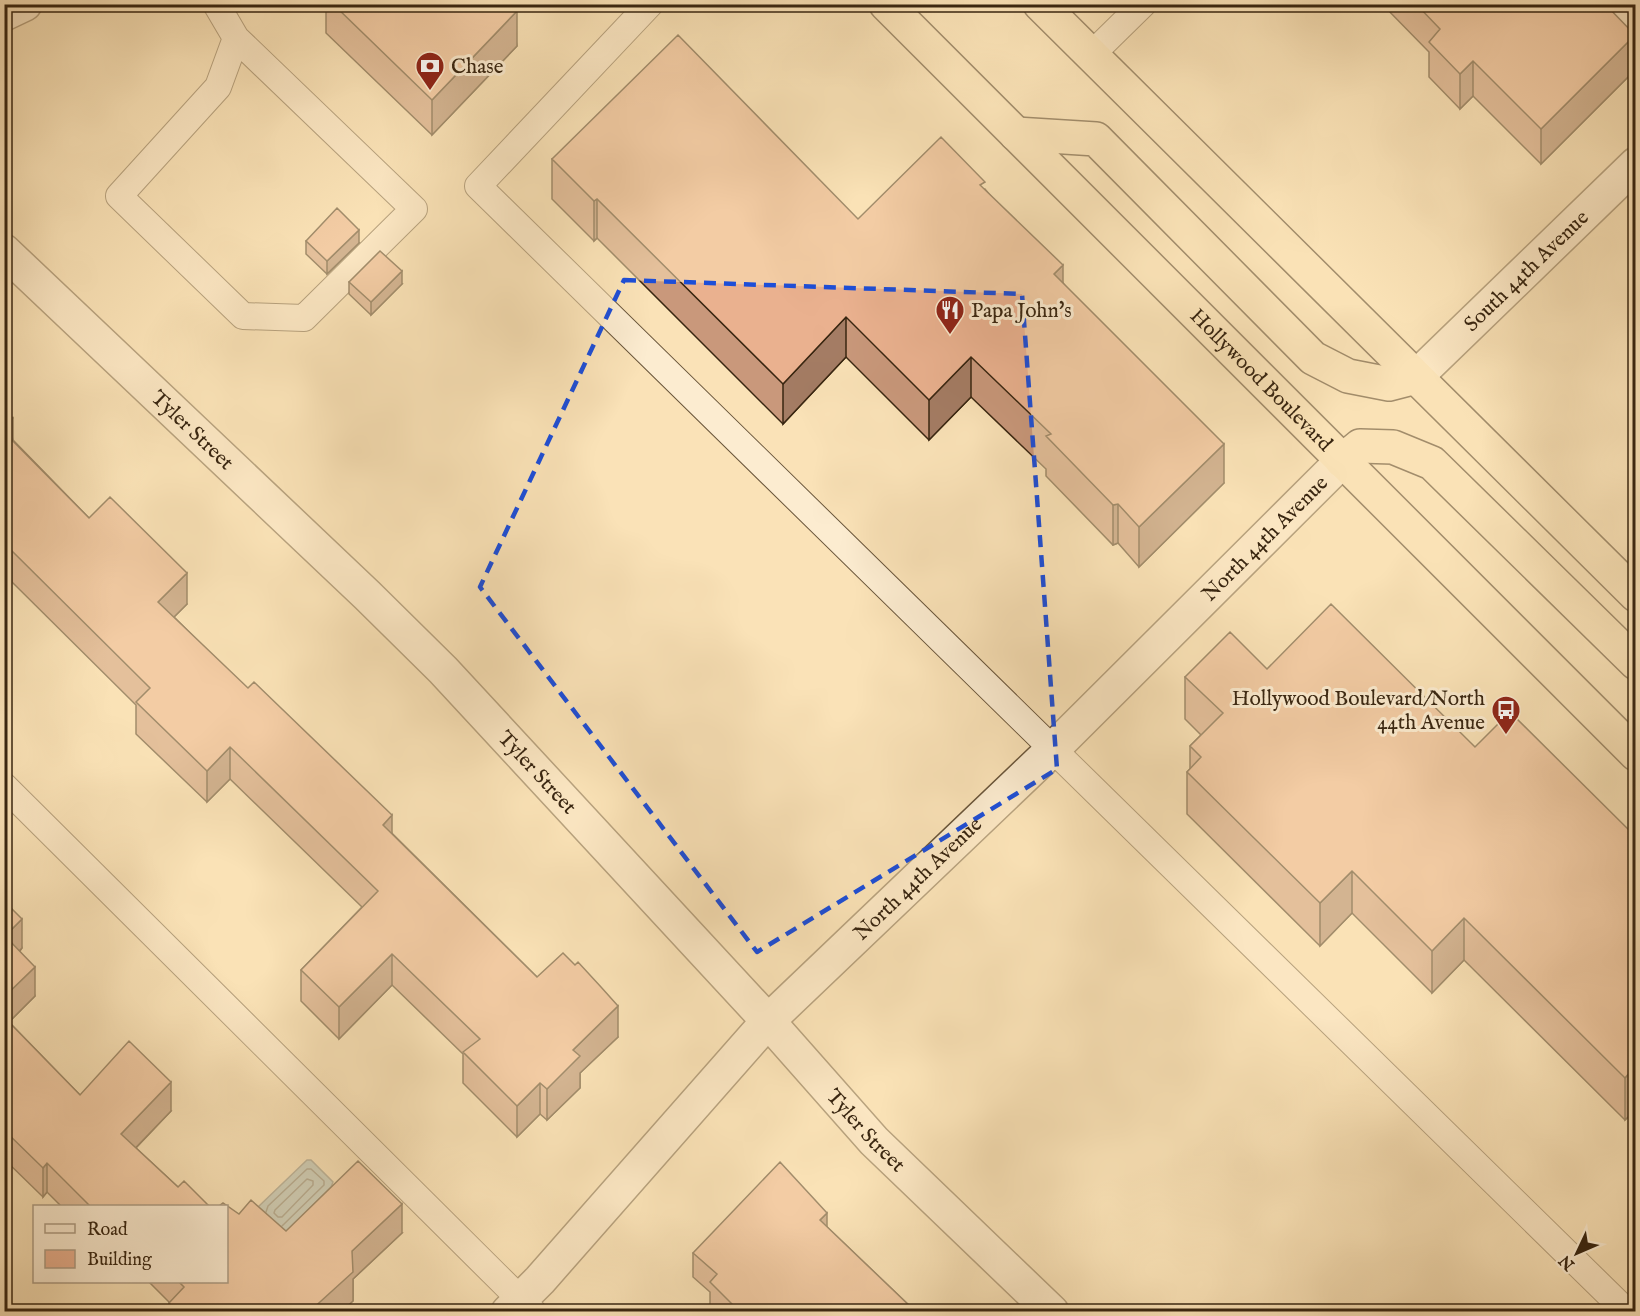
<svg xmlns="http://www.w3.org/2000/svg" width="1640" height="1316" font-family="'IM FELL English',serif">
<rect width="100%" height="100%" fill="#fae2b7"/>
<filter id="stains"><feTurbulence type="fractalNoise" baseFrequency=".00333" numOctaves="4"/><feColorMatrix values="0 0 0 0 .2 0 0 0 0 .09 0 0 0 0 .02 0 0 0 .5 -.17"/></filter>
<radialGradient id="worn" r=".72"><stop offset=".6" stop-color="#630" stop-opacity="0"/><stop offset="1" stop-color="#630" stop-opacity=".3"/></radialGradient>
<path fill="#a3bbb9" stroke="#797f76" stroke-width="1.5" d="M 307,1160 L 311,1160 L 333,1182 L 331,1187 L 287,1231 L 281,1232 L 258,1207 Z"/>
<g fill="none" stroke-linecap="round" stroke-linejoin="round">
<path stroke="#6e7065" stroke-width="1.5" d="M 307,1179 L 313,1181 L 313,1185 L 282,1217 L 278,1217 L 274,1213 L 275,1210 Z
M 266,1212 L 268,1206 L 307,1169 L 311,1169 L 324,1181 L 324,1185 L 282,1226"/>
<g stroke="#69553a" stroke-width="28">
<path id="lane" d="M 216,4 L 236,38 L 218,87 L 119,196 L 243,316 L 304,318 L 414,209 L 236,38
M 650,4 L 478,186 L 1627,1312
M 1607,4 L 1631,29 L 1636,31
M 1091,55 L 1143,4
M 4,786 L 533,1312"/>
</g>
<g stroke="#69553a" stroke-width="36">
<g id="street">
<path d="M 4,14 L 25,4"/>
<path id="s1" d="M 4,251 L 367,595 L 443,670 L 768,1021 L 874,1141 L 1052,1312"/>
<path id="s2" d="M 1416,377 L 1636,164"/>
<path id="s3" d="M 508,1312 L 540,1280 L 768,1021 L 1053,749 L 1342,461"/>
</g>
</g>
<g stroke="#392611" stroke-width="36">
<g id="highway">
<path id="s4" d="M 886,4 L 1636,754"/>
<path d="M 1040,4 L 1636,595"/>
<path d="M 1016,134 L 1096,139 L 1313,358 L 1348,376 L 1389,384 L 1416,377"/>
<path d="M 1342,461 L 1360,446 L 1393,447 L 1432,463 L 1636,663"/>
</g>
</g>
<use href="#lane" stroke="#fcecd0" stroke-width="26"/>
<use href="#street" stroke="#fcecd0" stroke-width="33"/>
<use href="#highway" stroke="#fae2b7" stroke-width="33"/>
</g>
<path fill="#c9987b" stroke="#392611" stroke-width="1.5" d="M 326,4 L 510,4 L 517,46 L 432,135 L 326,33 Z
M 1382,4 L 1605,4 L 1635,70 L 1541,164 L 1473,96 L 1460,109 L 1429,77 L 1429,52 Z
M 552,159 L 858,219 L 985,189 L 1063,283 L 1224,483 L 1139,567 L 1118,543 L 1113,545 L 1046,476 L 1046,469 L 971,397 L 929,440 L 846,357 L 783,424 L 597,238 L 594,241 L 552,199 Z
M 306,241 L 359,243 L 327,274 L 306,254 Z
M 349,282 L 402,284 L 371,315 L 349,294 Z
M 4,410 L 13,440 L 89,518 L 187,604 L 174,617 L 537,977 L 618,1037 L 580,1073 L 580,1088 L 547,1120 L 540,1114 L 517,1137 L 463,1083 L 463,1054 L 392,985 L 339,1039 L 301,1001 L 301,970 L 362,907 L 230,779 L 207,802 L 136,734 L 136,705 L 12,582 L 5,589 L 4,588 Z
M 1267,669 L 1475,747 L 1635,836 L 1635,1118 L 1631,1114 L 1625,1120 L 1464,960 L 1432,993 L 1352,913 L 1320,946 L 1187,814 L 1187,772 L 1190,769 L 1190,746 L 1201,735 L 1185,719 L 1185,677 Z
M 4,901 L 22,948 L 20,951 L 35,996 L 9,1022 L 80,1095 L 171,1111 L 136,1148 L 178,1187 L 209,1206 L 61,1206 L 47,1192 L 43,1197 L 4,1159 Z
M 239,1214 L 286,1231 L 402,1233 L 353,1279 L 353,1301 L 342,1311 L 169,1311 L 169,1302 L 148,1281 L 226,1281 Z
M 827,1227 L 915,1311 L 715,1311 L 710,1306 L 710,1292 L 693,1277 L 693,1253 Z"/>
<path fill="#a47c64" stroke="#392611" stroke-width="1.5" d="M 517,11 L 517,46 L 432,135 L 432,100 Z
M 1635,35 L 1635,70 L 1541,164 L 1541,129 Z
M 1473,61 L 1473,96 L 1460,109 L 1460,74 Z
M 597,199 L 597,238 L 594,241 L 594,201 Z
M 359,230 L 359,243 L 327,274 L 327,261 Z
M 1063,265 L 1063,304 L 1054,274 Z
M 402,271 L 402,284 L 371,315 L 371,302 Z
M 846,317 L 846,357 L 783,424 L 783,384 Z
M 971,357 L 971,397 L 929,440 L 929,400 Z
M 13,418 L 13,450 L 4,458 L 4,427 Z
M 1224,444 L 1224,483 L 1139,567 L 1139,527 Z
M 1118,504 L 1118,543 L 1113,545 L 1113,505 Z
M 12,551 L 12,582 L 5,589 L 5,557 Z
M 187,573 L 187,604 L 158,633 L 158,602 Z
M 230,747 L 230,779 L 207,802 L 207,771 Z
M 392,815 L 392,847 L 383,825 Z
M 1352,871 L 1352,913 L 1320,946 L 1320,903 Z
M 1464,918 L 1464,960 L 1432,993 L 1432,951 Z
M 22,919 L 22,948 L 5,965 L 5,936 Z
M 392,954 L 392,985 L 339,1039 L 339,1007 Z
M 35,967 L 35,996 L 4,1027 L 4,997 Z
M 618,1006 L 618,1037 L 580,1073 L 580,1088 L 547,1120 L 547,1089 L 573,1050 Z
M 1631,1071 L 1631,1114 L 1625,1120 L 1625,1078 Z
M 171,1082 L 171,1111 L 121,1163 L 121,1134 Z
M 540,1083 L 540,1114 L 517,1137 L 517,1106 Z
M 47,1163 L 47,1192 L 43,1197 L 43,1168 Z
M 402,1204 L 402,1233 L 353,1279 L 353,1301 L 342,1311 L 310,1311 L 352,1251 Z
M 827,1213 L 827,1237 L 820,1220 Z"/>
<path fill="#eab18f" stroke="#392611" stroke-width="1.5" d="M 333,4 L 510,4 L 517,11 L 432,100 Z
M 1416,4 L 1605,4 L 1635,35 L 1541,129 L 1473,61 L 1460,74 L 1429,42 L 1440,29 Z
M 678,35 L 858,219 L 941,137 L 985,182 L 980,185 L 1063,265 L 1054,274 L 1224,444 L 1139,527 L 1118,504 L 1113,505 L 1046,436 L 1051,434 L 971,357 L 929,400 L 846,317 L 783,384 L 597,199 L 594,201 L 552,159 Z
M 337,208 L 359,230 L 327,261 L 306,241 Z
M 380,251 L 402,271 L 371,302 L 349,282 Z
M 4,410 L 13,418 L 4,427 Z
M 4,432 L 89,518 L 110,497 L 187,573 L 158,602 L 248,688 L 254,682 L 392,815 L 383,825 L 537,977 L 563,953 L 575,965 L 578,962 L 601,987 L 618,1006 L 573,1050 L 580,1056 L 547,1089 L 540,1083 L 517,1106 L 463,1052 L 480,1039 L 392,954 L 339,1007 L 301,970 L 378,891 L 230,747 L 207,771 L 136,702 L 150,688 L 12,551 L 5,557 L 4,556 Z
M 1331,604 L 1475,747 L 1510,712 L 1635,836 L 1635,1076 L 1631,1071 L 1625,1078 L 1464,918 L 1432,951 L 1352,871 L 1320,903 L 1187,772 L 1201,757 L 1190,746 L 1223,713 L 1185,677 L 1230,632 L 1267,669 Z
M 4,901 L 22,919 L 5,936 L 35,967 L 4,997 Z
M 4,1017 L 80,1095 L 129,1041 L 171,1082 L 121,1134 L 178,1187 L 184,1181 L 209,1206 L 90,1206 L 47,1163 L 43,1168 L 4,1130 Z
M 358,1161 L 402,1204 L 352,1251 L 353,1272 L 310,1311 L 177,1311 L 169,1303 L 184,1287 L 178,1281 L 226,1281 L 226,1206 L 219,1206 L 223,1203 L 239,1214 L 251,1200 L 286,1231 Z
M 780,1162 L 827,1213 L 820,1220 L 915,1311 L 739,1311 L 710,1282 L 717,1274 L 693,1253 Z"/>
<path d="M0 0H1640V1316H0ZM 624,280 L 1022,294 L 1057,769 L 757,952 L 480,587 Z" fill="#fae2b7" fill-opacity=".55" fill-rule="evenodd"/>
<path fill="none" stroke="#1d4ed8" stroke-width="4.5" stroke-dasharray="12 8" stroke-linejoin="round" d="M 624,280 L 1022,294 L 1057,769 L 757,952 L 480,587 Z"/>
<defs>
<g id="bank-pin" transform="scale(1.5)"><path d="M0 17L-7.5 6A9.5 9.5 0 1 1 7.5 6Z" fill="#8f2418" stroke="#fcecd0"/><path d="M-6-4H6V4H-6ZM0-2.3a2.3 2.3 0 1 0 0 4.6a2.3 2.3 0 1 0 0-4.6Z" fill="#fff"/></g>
<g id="restaurant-pin" transform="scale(1.5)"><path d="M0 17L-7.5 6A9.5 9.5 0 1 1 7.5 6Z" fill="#8f2418" stroke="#fcecd0"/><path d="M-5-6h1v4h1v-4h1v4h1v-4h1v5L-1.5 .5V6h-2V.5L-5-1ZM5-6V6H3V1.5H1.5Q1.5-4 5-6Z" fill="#fff"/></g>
<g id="bus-pin" transform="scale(1.5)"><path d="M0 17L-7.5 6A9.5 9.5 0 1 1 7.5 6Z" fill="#8f2418" stroke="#fcecd0"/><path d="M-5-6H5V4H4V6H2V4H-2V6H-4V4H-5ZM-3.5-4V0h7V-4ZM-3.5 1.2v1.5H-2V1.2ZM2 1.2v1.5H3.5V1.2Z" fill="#fff"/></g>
</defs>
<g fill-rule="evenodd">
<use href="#bank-pin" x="430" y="66"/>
<use href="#restaurant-pin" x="950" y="310"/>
<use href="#bus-pin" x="1506" y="710"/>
</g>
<g text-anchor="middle" stroke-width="6" stroke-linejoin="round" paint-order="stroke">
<g font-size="21" fill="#392611" stroke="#fcecd0" text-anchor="start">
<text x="451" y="73">Chase</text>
<text x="971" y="317">Papa John's</text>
<text x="1485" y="705" text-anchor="end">Hollywood Boulevard/North<tspan x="1485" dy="24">44th Avenue</tspan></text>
</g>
<g font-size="21" fill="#392611" stroke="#fcecd0">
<text dy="7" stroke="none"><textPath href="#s2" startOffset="153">South 44th Avenue</textPath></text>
<text dy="7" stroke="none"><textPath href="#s4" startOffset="531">Hollywood Boulevard</textPath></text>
<text dy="7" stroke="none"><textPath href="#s1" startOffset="260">Tyler Street</textPath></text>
<text dy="7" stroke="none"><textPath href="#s3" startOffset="1083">North 44th Avenue</textPath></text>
<text dy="7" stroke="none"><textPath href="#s1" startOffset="746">Tyler Street</textPath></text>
<text dy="7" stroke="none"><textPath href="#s3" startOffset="597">North 44th Avenue</textPath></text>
<text dy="7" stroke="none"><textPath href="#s1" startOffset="1232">Tyler Street</textPath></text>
</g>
</g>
<rect width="1640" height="1316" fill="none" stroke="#fae2b7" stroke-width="24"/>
<rect x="6" y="6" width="1628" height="1304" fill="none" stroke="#392611" stroke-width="3"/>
<rect x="12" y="12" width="1616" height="1292" fill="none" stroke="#392611" stroke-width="1.5"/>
<rect x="33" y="1205" width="195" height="78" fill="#fcecd0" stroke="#ae9d84" stroke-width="1.5"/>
<rect x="45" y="1224" width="30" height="9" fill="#fcecd0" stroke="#ae9d84" stroke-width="1.5"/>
<text x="87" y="1235" font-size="18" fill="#392611">Road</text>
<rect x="45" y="1250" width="30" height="18" fill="#eab18f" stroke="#ae9d84" stroke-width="1.5"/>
<text x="87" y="1265" font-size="18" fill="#392611">Building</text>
<g transform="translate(1577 1253) rotate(226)" stroke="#fcecd0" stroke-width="4.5" paint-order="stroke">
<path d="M0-4.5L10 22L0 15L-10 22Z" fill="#392611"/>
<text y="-9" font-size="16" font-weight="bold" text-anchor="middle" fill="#392611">N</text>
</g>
<rect width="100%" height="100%" filter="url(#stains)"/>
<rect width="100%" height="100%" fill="url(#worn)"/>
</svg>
